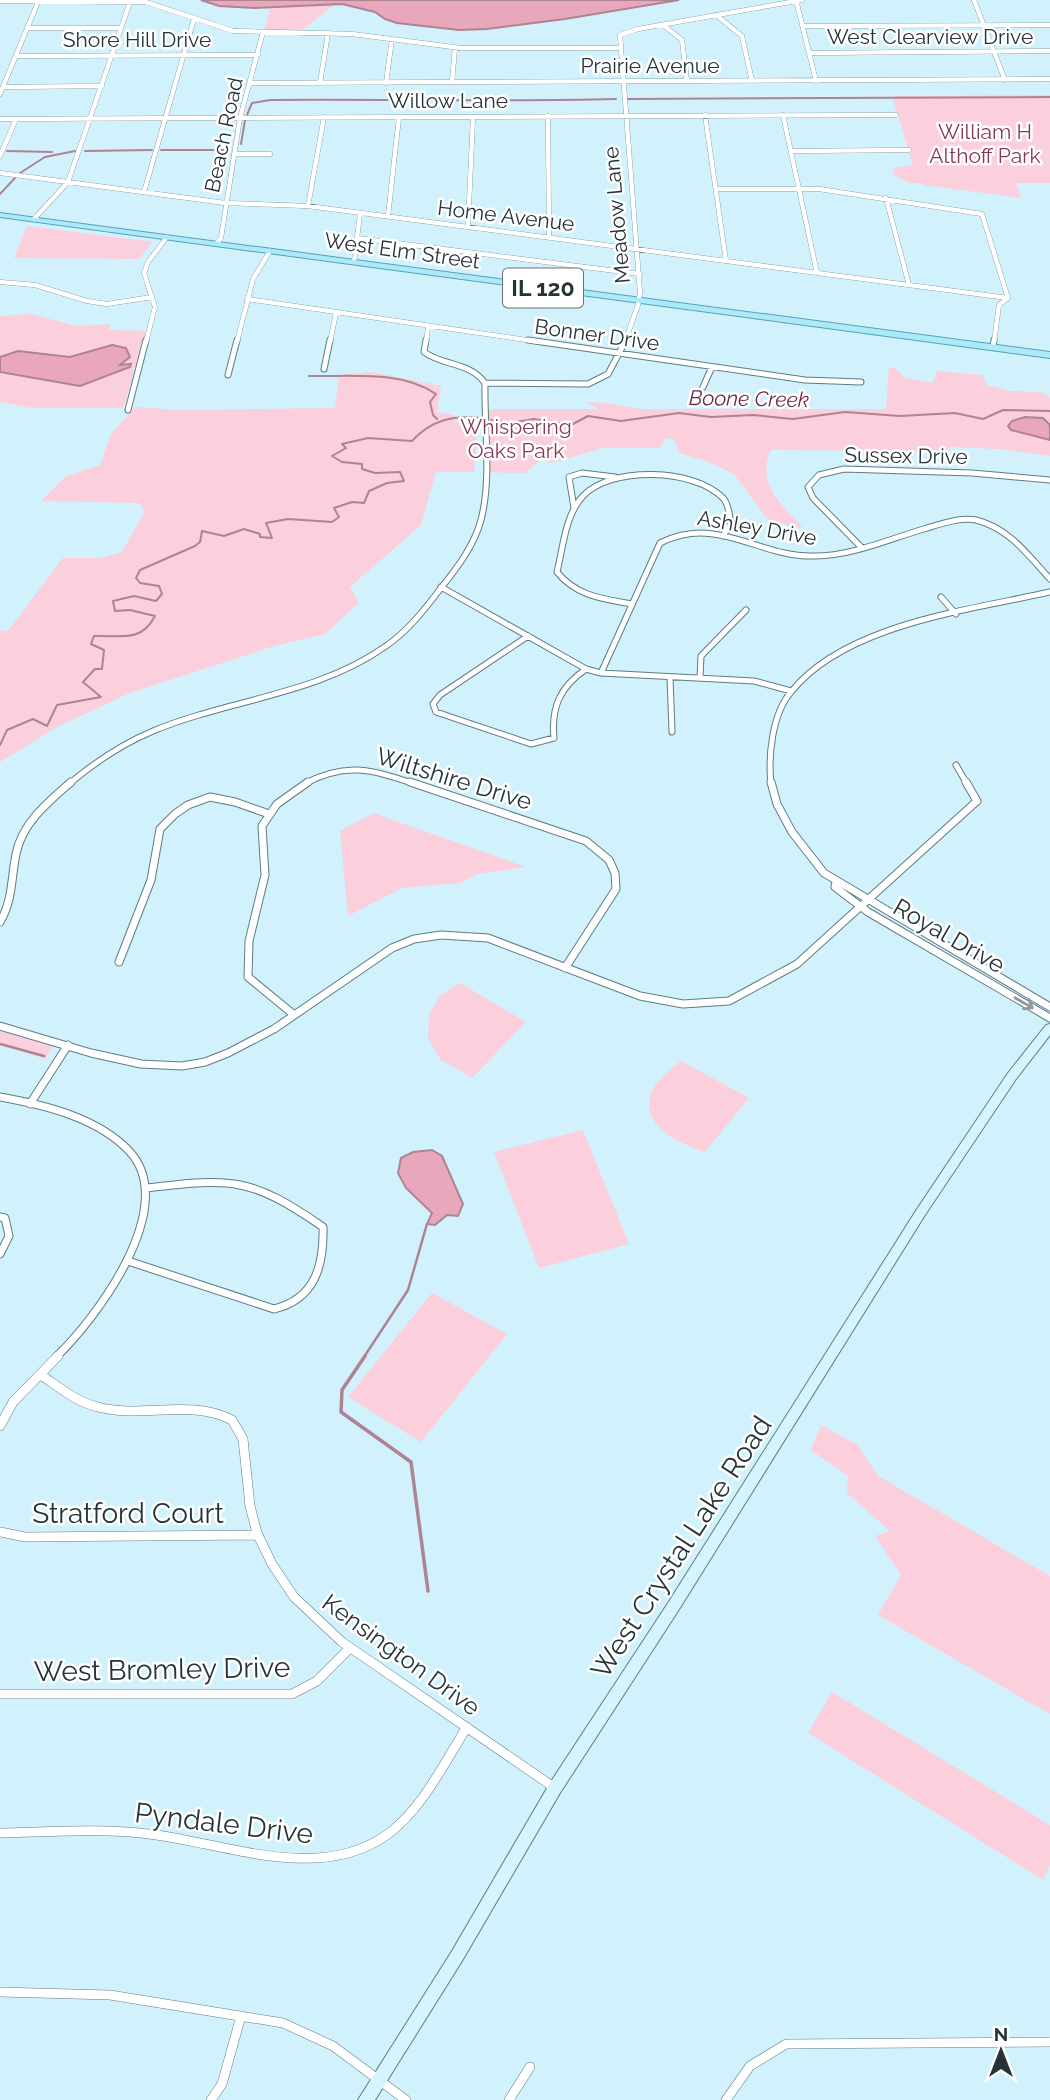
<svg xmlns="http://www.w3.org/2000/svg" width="1050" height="2100" font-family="Raleway,sans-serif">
<rect width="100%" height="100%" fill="#d1f2fc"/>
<path fill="#fbcfdb" d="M 335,4 L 301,31 L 264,31 L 270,8 Z
M 1050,95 L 1050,183 L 1016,183 L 1021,198 L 923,185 L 922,183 L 909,183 L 892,174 L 895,168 L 913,165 L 893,99 L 895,96 Z
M 27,226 L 153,242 L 139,259 L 14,258 Z
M 31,314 L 77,326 L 110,324 L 109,330 L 150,331 L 140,365 L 132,368 L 134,372 L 123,408 L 31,408 L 0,402 L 0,316 Z
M 889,368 L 895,368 L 905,378 L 933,383 L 937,371 L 982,375 L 987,385 L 1010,391 L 1042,392 L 1050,398 L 1050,456 L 999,449 L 950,447 L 947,451 L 771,450 C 755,483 782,505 803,528 L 768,520 L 734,474 L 707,461 L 679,453 L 674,439 L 666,438 L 659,448 L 603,448 L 552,463 L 542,459 L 525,473 L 484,472 L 484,409 L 598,409 L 586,402 L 608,403 L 640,409 L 886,409 Z
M 372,372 L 441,386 L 437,412 L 455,415 L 455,422 L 477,427 L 474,472 L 436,472 L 421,525 L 350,587 L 359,603 L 325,634 L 274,646 L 130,693 L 57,727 L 0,762 L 0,631 L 9,630 L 63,558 L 101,558 L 122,552 L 145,511 L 138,503 L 41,501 L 65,477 L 100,465 L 111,434 L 135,407 L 179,410 L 335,408 L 339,375 Z
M 373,813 L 526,867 L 477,874 L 460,883 L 402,888 L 348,916 L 340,831 Z
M 460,983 L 526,1022 L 472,1078 L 440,1059 L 428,1038 L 429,1014 L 440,996 Z
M 0,1031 L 53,1046 L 45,1059 L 0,1044 Z
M 681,1061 L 749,1098 L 705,1152 C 650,1134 624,1101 681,1061 Z
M 583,1130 L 629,1244 L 539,1268 L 494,1152 Z
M 432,1293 L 507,1334 L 421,1442 L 348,1397 Z
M 821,1425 L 858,1445 L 878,1476 L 1050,1576 L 1050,1714 L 878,1615 L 901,1575 L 875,1536 L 890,1531 L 847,1493 L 848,1476 L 811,1450 Z
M 832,1692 L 1050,1825 L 1050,1865 L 1043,1880 L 808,1733 Z"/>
<path fill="#e8a7bb" stroke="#ae8493" stroke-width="2" d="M 201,0 L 679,0 L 565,19 L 487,29 L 459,30 L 397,23 L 385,19 L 375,12 L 342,4 L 254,8 L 219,6 Z
M 112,345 L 126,348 L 130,357 L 120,365 L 131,364 L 130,367 L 80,386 L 0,372 L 0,357 L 18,351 L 70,357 Z
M 1025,417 L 1043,418 L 1050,425 L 1050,440 L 1011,430 L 1008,426 L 1012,421 Z
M 432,1150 L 442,1156 L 463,1204 L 458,1216 L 447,1215 L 435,1225 L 427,1224 L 432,1213 L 406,1188 L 398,1173 L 401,1158 L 413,1152 Z"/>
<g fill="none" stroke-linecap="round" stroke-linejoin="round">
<path stroke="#ae8493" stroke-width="2" d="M 626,99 L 1050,97
M 247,115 L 252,103 L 270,100 C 385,99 501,102 616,99
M 241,144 L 245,120
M 161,150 L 226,150
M 7,151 L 52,152
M 85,151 L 152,150
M 20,173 L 45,157 L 75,151
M 0,194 L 15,178
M 309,376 C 350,377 401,370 436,394 L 430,402 L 433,415 L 437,419
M 491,420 L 509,423 L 534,419 L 571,425 L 588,416 L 621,421 L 679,413 L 711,417 L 753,415 L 793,419 L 845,412 L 900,416 L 955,413 L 983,419 L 1003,410 L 1050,411
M 0,745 L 7,730 L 33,719 L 47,726 L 57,705 L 101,697 L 83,682 L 95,669 L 102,669 L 104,650 L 91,644 L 94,636 C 121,635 141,643 155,616 L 130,610 L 115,611 L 113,601 L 134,596 L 156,601 L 162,594 L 159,586 L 140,583 L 136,578 L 140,570 L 195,546 L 200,542 L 202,531 L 224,536 L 244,529 L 260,534 L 260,537 L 272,538 L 266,523 L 288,519 L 332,522 L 339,517 L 334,508 L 352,502 L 364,503 L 369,491 L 387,483 L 404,481 L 400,472 L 375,473 L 362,469 L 362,464 L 342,462 L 332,456 L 346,448 L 342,444 L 368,438 L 412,441 C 431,420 453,415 481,418"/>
<path stroke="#ae8493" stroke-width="2.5" d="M 0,1044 L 44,1056
M 364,1357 L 408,1290 L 427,1224"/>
<path stroke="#ae8493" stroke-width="3.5" d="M 365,1356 L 342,1390 L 341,1412 L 411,1462 L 428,1591"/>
<g stroke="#5f7c85" stroke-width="5">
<path id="street-far3" d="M 796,0 L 816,81
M 974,0 L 1005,80
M 0,1 L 146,2 L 233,31 L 352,34 L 461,48 L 619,48
M 716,15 L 742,36 L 752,81
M 663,25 L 682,40 L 687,81
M 803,26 L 1050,25
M 28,28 L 121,28
M 810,53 L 1050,51
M 16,56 L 258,55
M 452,82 L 455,48
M 251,83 L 1050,79
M 320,83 L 328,33
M 386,83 L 392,39
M 3,87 L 102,86
M 0,94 L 38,2
M 705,115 L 726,261
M 783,115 L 817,273
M 548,116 L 549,237
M 0,119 L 896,115
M 792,151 L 909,150
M 234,154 L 270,154
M 0,156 L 16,119
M 0,173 L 225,203 L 308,206 L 1008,298
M 716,189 L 819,189 L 982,214 L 1008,298
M 144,192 L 194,19
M 886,198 L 909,285
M 308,206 L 324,117
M 388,216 L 399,117
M 34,219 L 68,182 L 130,2
M 468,227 L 473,117
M 357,238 L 640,274
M 217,243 L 221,238 L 240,118 L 263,32
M 354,262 L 360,214
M 0,282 L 35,285 L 87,301 L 107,304 L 152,297
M 247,299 L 540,342
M 146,342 L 155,307 L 144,273 L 148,262 L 167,237
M 237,342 L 253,279 L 270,251
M 330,342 L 336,313
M 426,342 L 428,327
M 625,342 L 638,305 L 640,292 L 620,35 L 638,29 L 802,0
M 994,342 L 999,305 L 1008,298"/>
</g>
<g stroke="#5f7c85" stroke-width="7">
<path id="street-far2" d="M 426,340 L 424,352 C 443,366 470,362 485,383
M 528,340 L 805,380 L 861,382
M 993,347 L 994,340
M 324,369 L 330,340
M 228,375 L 237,340
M 485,383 L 588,384 L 608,374 L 626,340
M 703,387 L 712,367
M 128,410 L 146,340
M 574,508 L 569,477 L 582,473 L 615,477
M 862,548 L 813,498 L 808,487 L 819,475 L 844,469 L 972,473 L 1050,480
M 441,587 L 586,669 L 601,673 L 754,681 L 791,691
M 941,597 L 956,614
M 632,604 C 603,599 576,596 557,572 C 563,548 565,515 583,496 C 611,466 694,468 723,498 C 729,504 729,515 731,523 L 723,536
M 528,636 L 440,695 L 433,704 L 436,712 L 531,744 L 554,738 C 551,707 560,687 586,669
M 601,673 L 660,543 C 718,514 759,558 815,556 C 852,556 889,539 924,529 C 941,524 959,517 976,520 C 1009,528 1028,555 1050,579
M 670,678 L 672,732
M 700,678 L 701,656 L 746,610
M 956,765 L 967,784
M 69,784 C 95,762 122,744 153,731 C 230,699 317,695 386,646 C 408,631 425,609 441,588 C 457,568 474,546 481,520 C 492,477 484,428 485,383
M 304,784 C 347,761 372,770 415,784
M 771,784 C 768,756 772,714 791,692 C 845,624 970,610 1050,592"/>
</g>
<g stroke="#5f7c85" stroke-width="9">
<path id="street-far1" d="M 410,782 L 586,841 L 609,860 L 615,873 L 616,889 L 565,968
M 771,782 L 777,804 L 792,832 L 824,873 L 1050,1007
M 836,882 L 835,887 L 868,912 L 1050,1018
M 0,922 C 13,900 11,878 16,854 C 22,823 48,802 71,782
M 119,962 L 151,880 L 160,829 L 175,814 L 188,805 L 210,797 L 235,802 L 269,814
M 293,1014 L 248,977 L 249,941 L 265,875 L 262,826 L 277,804 L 308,782
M 0,1026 L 91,1053 L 141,1064 L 182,1066 L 205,1062 L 228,1053 L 274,1029 L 392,948 L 414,939 L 441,935 L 488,938 L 640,996 L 683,1004 L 729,1001 L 797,964 L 977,801 L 966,782
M 0,1097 C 45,1105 99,1118 130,1152 C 180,1207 96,1319 56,1357
M 30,1104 L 68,1045
M 0,1217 L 5,1218 L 9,1236 L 0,1254
M 128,1261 L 274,1309 C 315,1299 324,1266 323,1227 C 251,1177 232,1178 147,1188"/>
</g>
<g stroke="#5f7c85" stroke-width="10">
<path id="street" d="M 41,1375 C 59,1387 76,1402 98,1407 C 141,1419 190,1398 232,1420 L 243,1439 L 250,1506 L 257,1533 L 272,1564 L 294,1597 L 342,1642 L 555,1788
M 0,1426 L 13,1402 L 58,1356
M 0,1532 L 25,1537 L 258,1535
M 0,1694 L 292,1694 L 317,1681 L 350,1648
M 0,1833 C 50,1832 100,1828 149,1834 C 225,1843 319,1884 388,1834 C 423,1808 444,1763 467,1727
M 0,1992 L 110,1995 L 283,2023 L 333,2046 L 406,2100
M 211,2100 L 222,2084 L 241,2016
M 509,2100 L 530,2067
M 726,2100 L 750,2066 L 786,2044 L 1050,2042"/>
</g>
<g stroke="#5f7c85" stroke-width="2">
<path id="secondary" d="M 1050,1024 L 1050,1035 L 1016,1079 L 925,1215 L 678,1611 L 560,1793 L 462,1961 L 375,2100 L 358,2100 L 452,1951 L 550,1783 L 668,1603 L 917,1209 L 1008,1073 L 1046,1025 Z"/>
</g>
<g stroke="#59a0b5" stroke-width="2">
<path id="primary" d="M 0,213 L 1050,352 L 1050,358 L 0,217 Z"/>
</g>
<use href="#street-far3" stroke="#fff" stroke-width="4.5"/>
<use href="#street-far2" stroke="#fff" stroke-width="5"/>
<use href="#street-far1" stroke="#fff" stroke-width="7"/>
<use href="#street" stroke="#fff" stroke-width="9"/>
<use href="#secondary" fill="#d5f4fd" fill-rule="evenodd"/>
<use href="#primary" fill="#ace9fb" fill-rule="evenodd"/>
</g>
<defs><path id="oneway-shaft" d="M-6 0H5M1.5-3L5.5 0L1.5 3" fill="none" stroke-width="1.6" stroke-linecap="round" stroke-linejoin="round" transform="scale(1.75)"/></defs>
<use stroke="#92999b" href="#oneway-shaft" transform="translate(1024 1003) rotate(30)"/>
<g text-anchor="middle" stroke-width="5" stroke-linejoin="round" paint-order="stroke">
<g font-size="21" fill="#263337" stroke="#fff">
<text x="930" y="44">West Clearview Drive</text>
<text x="137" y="47">Shore Hill Drive</text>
<text x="650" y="73">Prairie Avenue</text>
<text x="448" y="108">Willow Lane</text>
<text transform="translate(224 135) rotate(-78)" y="7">Beach Road</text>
<text transform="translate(617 215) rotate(-95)" y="7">Meadow Lane</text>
<text transform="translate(506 216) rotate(7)" y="7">Home Avenue</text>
<text transform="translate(402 251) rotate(8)" y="7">West Elm Street</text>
<text transform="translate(597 335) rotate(8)" y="7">Bonner Drive</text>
<text transform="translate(906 456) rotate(1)" y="7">Sussex Drive</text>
<text transform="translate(757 528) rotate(10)" y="7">Ashley Drive</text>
</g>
<g font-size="21" fill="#873956" stroke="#fff">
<text x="985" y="139">William H<tspan x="985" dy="24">Althoff Park</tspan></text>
<text x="516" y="434">Whispering<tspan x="516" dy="24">Oaks Park</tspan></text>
</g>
<g font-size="21" font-style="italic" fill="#722644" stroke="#fff">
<text transform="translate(749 399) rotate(1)" y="7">Boone Creek</text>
</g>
<rect fill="#fff" stroke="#677073" stroke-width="2" x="503" y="268.5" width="80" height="39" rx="5"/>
<g font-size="23" font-weight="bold" fill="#263337">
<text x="543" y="296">IL 120</text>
</g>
<g font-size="24" fill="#263337" stroke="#fff">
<text transform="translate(454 779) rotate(17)" y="8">Wiltshire Drive</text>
<text transform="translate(949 936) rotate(30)" y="8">Royal Drive</text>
<text transform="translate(401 1655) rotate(36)" y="8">Kensington Drive</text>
</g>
<g font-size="28" fill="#263337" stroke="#fff">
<text x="128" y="1523">Stratford Court</text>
<text transform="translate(681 1547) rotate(-57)" y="10">West Crystal Lake Road</text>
<text transform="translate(162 1669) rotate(-1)" y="10">West Bromley Drive</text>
<text transform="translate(224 1823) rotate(7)" y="10">Pyndale Drive</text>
</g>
</g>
<g transform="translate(1001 2051)" stroke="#ffffff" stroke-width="5" paint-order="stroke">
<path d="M0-5L12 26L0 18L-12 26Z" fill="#263337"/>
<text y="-10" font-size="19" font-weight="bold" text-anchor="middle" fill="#263337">N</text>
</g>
</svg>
